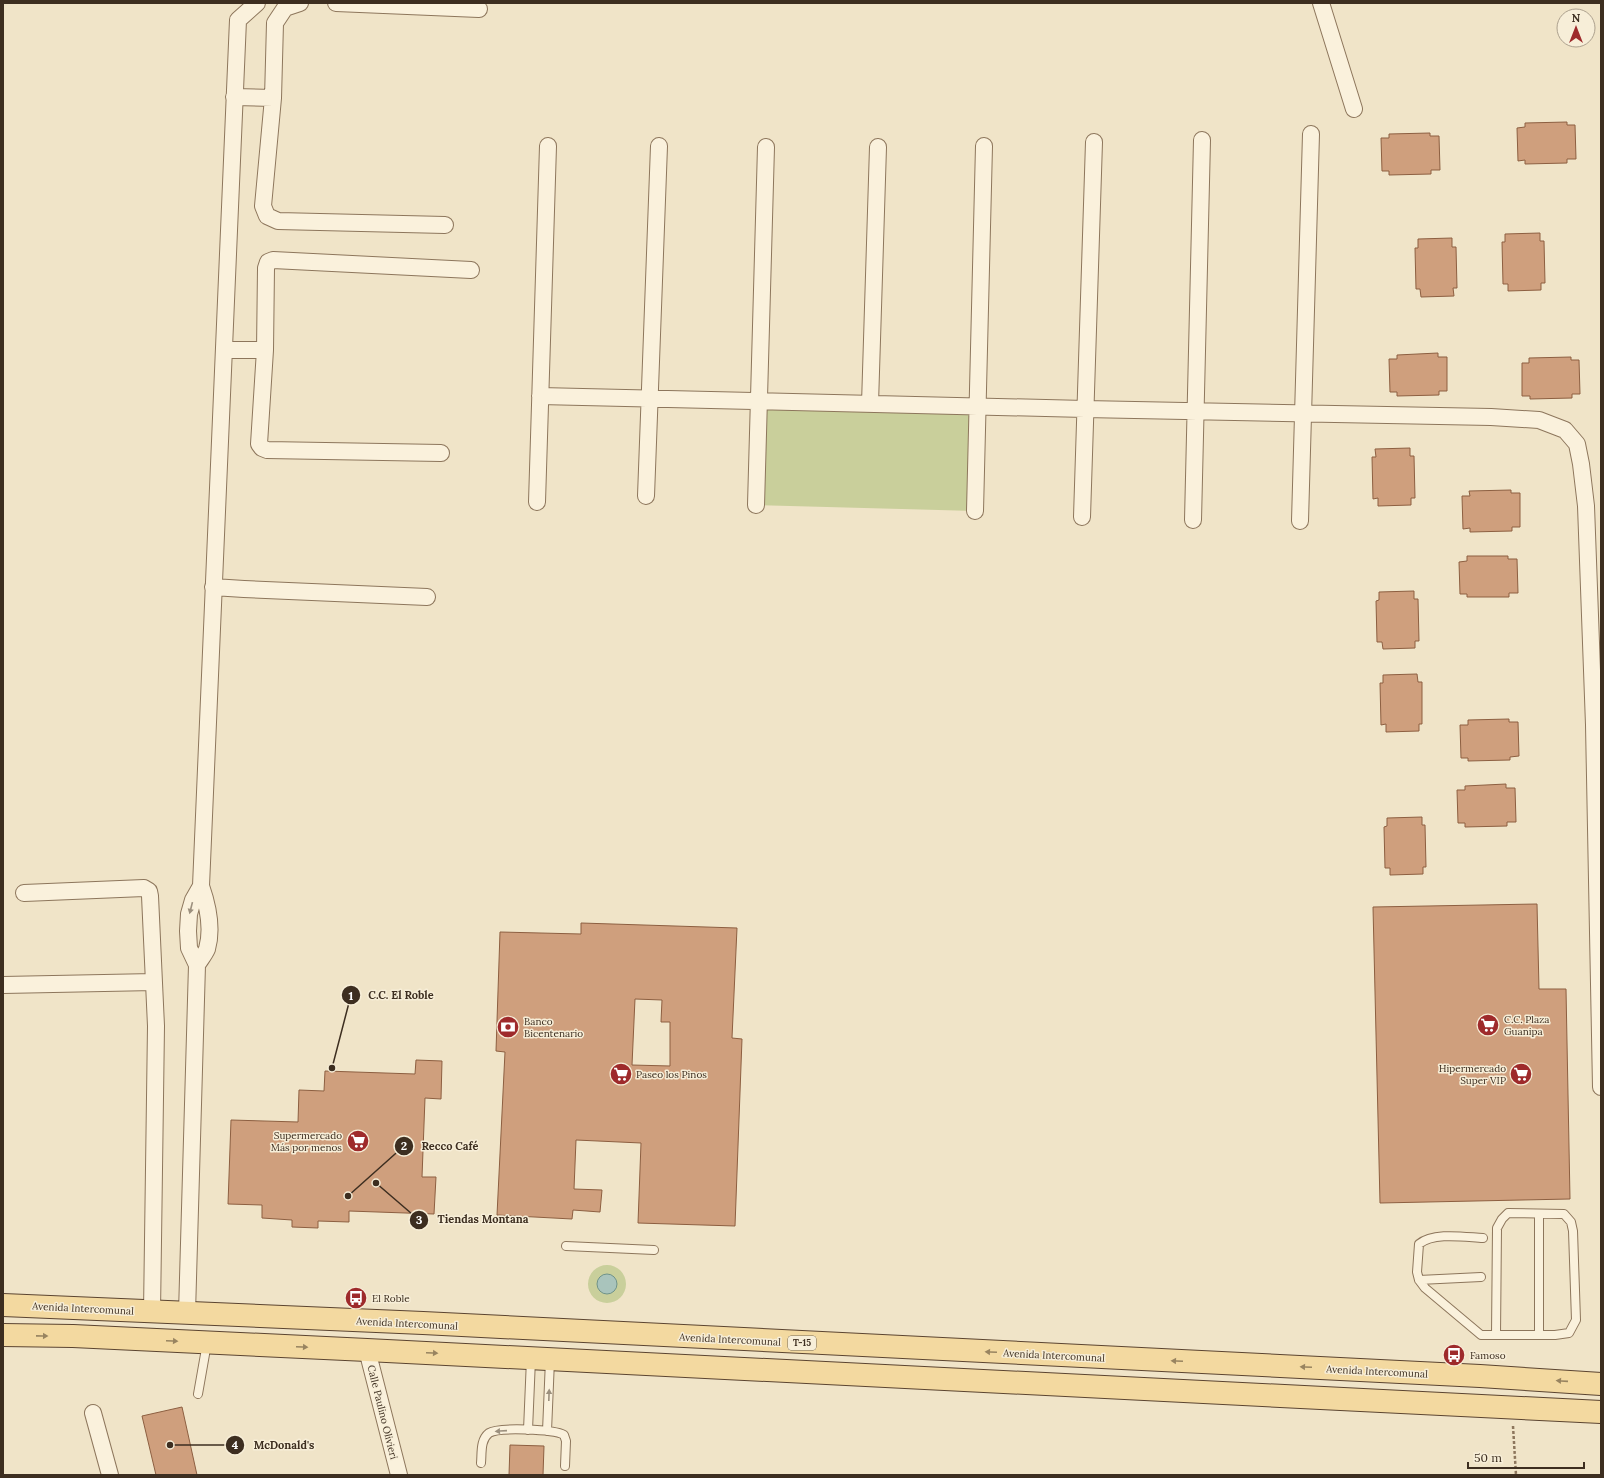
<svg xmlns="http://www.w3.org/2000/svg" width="1604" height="1478" font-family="Lora,serif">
<rect width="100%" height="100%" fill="#f0e4c8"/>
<path fill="#c9cf9b" d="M 759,401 L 978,406 L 975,511 L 756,505 Z
M588 1284a19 19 0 1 1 38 0a19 19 0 1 1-38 0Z"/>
<path fill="#a9c4bc" stroke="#6f938a" d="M597 1284a10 10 0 1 1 20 0a10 10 0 1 1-20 0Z"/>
<path fill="#cf9f7d" stroke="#8d5f41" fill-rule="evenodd" d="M 1567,122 L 1567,125 L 1575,125 L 1576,159 L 1567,159 L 1567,163 L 1525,164 L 1525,160 L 1518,161 L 1517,128 L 1525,127 L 1525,123 Z
M 1430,133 L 1430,136 L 1439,136 L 1440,170 L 1431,170 L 1431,174 L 1389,175 L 1389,171 L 1382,171 L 1381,138 L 1389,138 L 1389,134 Z
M 1540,233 L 1540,241 L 1544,241 L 1545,283 L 1541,283 L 1541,290 L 1508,291 L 1508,284 L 1503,284 L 1502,242 L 1505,242 L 1505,234 Z
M 1452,238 L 1452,247 L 1456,247 L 1457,288 L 1453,288 L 1454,296 L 1421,297 L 1420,289 L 1416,289 L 1415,248 L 1418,248 L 1418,239 Z
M 1438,353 L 1438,357 L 1447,357 L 1447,391 L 1439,391 L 1439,395 L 1397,396 L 1397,392 L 1390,392 L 1389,359 L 1397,359 L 1397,355 Z
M 1571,357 L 1571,360 L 1579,360 L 1580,394 L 1572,394 L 1572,398 L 1530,399 L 1530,396 L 1522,396 L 1522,363 L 1529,363 L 1529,358 Z
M 1410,448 L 1410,456 L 1414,456 L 1415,498 L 1411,498 L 1411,505 L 1378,506 L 1378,498 L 1373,499 L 1372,457 L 1376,457 L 1375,449 Z
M 1511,490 L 1511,493 L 1520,493 L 1520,527 L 1512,527 L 1512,531 L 1470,532 L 1470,528 L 1463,529 L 1462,496 L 1470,496 L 1469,491 Z
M 1467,556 L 1508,556 L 1508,559 L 1517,559 L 1518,593 L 1509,593 L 1509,597 L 1467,597 L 1467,594 L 1460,594 L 1459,562 L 1467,561 Z
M 1414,591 L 1414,599 L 1418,599 L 1419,641 L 1415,641 L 1415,648 L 1383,649 L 1382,642 L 1377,642 L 1376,601 L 1379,600 L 1379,592 Z
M 1417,674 L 1418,682 L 1422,682 L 1422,724 L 1419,724 L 1419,731 L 1386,732 L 1386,724 L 1381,725 L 1380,683 L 1383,683 L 1383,675 Z
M 1509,719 L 1509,722 L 1518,722 L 1519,756 L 1510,757 L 1510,760 L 1468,761 L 1468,758 L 1461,758 L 1460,725 L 1468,725 L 1468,720 Z
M 1506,784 L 1506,788 L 1515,788 L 1516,822 L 1507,822 L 1507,826 L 1465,827 L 1465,823 L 1458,823 L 1457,790 L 1465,790 L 1465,786 Z
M 1422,817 L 1422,825 L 1425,825 L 1426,867 L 1423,867 L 1423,874 L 1390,875 L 1390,868 L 1385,868 L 1384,827 L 1387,826 L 1387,818 Z
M 1537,904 L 1539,989 L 1566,989 L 1570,1199 L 1380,1203 L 1373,907 Z
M 581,923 L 737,928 L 732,1038 L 742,1039 L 735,1226 L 638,1223 L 641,1143 L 576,1140 L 574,1189 L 602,1190 L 600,1212 L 573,1210 L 572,1219 L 497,1215 L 505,1052 L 496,1051 L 500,932 L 581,934 ZM 635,999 L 662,1000 L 661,1022 L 670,1022 L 670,1066 L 632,1065 Z
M 416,1060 L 442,1061 L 441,1099 L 425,1098 L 422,1177 L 436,1177 L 434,1214 L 349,1211 L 349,1222 L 318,1221 L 318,1228 L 292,1227 L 292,1220 L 262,1218 L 262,1205 L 228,1204 L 231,1120 L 298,1122 L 299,1090 L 324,1091 L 325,1071 L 415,1074 Z
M 182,1407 L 197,1475 L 156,1475 L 142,1416 Z
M 510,1445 L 544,1446 L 543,1475 L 509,1475 Z"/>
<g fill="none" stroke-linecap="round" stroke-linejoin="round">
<g stroke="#8d765c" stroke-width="10">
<path id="lane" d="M 1539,1214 L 1539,1335
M 1483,1238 C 1464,1237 1434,1232 1419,1244 L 1417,1272 L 1419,1280 L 1425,1288 L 1481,1335 L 1555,1335 L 1569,1333 L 1576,1320 L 1573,1231 L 1571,1222 L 1564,1214 L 1508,1213 L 1502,1219 L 1497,1228 L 1496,1335
M 566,1246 L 654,1250
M 1419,1280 L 1481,1277
M 198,1394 L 207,1343
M 528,1430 L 531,1359
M 547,1431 L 550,1360
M 481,1463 C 482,1453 480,1440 489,1433 C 498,1427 554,1429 564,1435 L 566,1441 L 565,1466"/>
</g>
<g stroke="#8d765c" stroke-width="18">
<path id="street" d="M 300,3 L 285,8 L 275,23 L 273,98 L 263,206 L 267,216 L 278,221 L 445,225
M 336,3 L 479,9
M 1321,3 L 1354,109
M 234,97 L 273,98
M 224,350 L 265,350
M 540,396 L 1085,409 L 1491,417 L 1539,420 L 1565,430 L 1577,444 L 1581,464 L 1586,506 L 1594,725 L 1601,1087
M 870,404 L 878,147
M 441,453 L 267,450 L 262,448 L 259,444 L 265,350 L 266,268 L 268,262 L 273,260 L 471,270
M 646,496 L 659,146
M 537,502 L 548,146
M 756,505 L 766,147
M 975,511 L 984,146
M 1082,517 L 1094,142
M 1193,520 L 1202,140
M 1300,521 L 1311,134
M 213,587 L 244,589 L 427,597
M 24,893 L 144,888 L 149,891 L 150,896 L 156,1026 L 152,1312
M 197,965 C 200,960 205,954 207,949 C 213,928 208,906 201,886 L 238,20 L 257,3
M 3,985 L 154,982
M 187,1313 L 197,965 L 189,948 L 188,931 L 189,914 L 193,900 L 201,886
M 367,1350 L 399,1475
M 93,1413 L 110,1475"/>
</g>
<g stroke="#5b4430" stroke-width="24">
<path id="primary" d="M 3,1305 L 423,1323 L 1480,1376 L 1601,1384
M 3,1335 L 73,1336 L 367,1350 L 1601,1412"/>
</g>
<path stroke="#8d765c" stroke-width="2.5" stroke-dasharray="3 2" stroke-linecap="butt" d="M 1513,1426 L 1516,1475"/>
<use href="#lane" stroke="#faf1dc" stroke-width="8"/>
<use href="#street" stroke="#faf1dc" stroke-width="16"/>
<use href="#primary" stroke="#f3d9a0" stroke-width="22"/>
</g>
<defs><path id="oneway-solid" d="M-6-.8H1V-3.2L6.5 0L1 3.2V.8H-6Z"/></defs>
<g fill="#9c907e">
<use href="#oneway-solid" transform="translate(191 908) rotate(104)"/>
<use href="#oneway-solid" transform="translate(549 1395) rotate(-88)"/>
<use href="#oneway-solid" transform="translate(501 1431) rotate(176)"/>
</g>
<g fill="#988460">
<use href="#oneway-solid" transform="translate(42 1336) rotate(1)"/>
<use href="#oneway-solid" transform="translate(172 1341) rotate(3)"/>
<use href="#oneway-solid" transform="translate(302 1347) rotate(3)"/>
<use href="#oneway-solid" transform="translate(991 1352) rotate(-177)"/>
<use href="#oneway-solid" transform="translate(432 1353) rotate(3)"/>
<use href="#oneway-solid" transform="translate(1177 1361) rotate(-177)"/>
<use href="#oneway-solid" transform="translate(1306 1367) rotate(-177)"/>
<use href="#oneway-solid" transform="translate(1562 1381) rotate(-176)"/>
</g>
<defs>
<g id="supermarket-disc" transform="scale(1.15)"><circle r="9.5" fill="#9e2a2b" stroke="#f7eed8"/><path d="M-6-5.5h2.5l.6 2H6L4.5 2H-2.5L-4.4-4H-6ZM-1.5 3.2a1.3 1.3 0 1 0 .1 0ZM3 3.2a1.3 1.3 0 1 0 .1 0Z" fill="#fff"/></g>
<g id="bank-disc" transform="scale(1.15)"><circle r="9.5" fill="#9e2a2b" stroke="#f7eed8"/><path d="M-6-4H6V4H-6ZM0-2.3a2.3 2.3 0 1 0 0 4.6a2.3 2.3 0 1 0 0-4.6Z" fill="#fff"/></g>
<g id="bus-disc" transform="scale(1.15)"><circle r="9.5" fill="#9e2a2b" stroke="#f7eed8"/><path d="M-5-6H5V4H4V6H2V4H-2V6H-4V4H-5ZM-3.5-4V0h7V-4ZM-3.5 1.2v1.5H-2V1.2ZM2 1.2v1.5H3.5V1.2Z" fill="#fff"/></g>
</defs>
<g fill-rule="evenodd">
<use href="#supermarket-disc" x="1488" y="1025"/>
<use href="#bank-disc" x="508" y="1027"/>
<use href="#supermarket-disc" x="621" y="1074"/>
<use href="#supermarket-disc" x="1521" y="1074"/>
<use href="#supermarket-disc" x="358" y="1141"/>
<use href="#bus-disc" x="356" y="1298"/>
<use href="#bus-disc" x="1454" y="1355"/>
</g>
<g text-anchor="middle" stroke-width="3" stroke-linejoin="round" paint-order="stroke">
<rect fill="#f7eed8" stroke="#756857" stroke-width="1" x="788" y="1336" width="28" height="14" rx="3"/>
<g font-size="9" font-weight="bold" fill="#3d2e20">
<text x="802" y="1346">T-15</text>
</g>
<g font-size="10" fill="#3d2e20" stroke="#f7eed8" text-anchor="start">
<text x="1504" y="1023">C.C. Plaza<tspan x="1504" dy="12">Guanipa</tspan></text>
<text x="524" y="1025">Banco<tspan x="524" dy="12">Bicentenario</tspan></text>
<text x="1506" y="1072" text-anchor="end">Hipermercado<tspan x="1506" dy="12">Super VIP</tspan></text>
<text x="636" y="1078">Paseo los Pinos</text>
<text x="342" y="1139" text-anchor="end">Supermercado<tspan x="342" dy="12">Más por menos</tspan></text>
<text x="372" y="1302">El Roble</text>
<text x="1470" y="1359">Famoso</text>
</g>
<g font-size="10" fill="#3d2e20" stroke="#f7eed8">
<text transform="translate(83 1308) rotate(3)" y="4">Avenida Intercomunal</text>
<text transform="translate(407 1323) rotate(3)" y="4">Avenida Intercomunal</text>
<text transform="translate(730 1339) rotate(3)" y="4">Avenida Intercomunal</text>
<text transform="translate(1054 1355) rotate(3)" y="4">Avenida Intercomunal</text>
<text transform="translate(1377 1371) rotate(3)" y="4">Avenida Intercomunal</text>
<text transform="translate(383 1412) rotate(76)" y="4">Calle Paulino Olivieri</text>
</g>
</g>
<path fill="none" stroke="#3d2e20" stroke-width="1.5" d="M332 1068L351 995M348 1196L404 1146M376 1183L419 1220M170 1445L235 1445"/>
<g fill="#3d2e20" stroke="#f7eed8" stroke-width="1.5">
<circle cx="332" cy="1068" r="4"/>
<circle cx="348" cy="1196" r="4"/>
<circle cx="376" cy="1183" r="4"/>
<circle cx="170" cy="1445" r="4"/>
<circle cx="351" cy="995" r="10"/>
<circle cx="404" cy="1146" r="10"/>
<circle cx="419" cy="1220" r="10"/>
<circle cx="235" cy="1445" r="10"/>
</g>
<g font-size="12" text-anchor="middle" font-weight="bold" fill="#fff">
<text x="351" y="1000">1</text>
<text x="404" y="1150">2</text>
<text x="419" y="1224">3</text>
<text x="235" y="1449">4</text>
</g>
<g font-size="11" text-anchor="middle" font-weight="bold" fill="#3d2e20" stroke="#f7eed8" stroke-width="3" stroke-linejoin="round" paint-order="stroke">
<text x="401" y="999">C.C. El Roble</text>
<text x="450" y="1150">Recco Café</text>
<text x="483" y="1223">Tiendas Montana</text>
<text x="284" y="1449">McDonald's</text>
</g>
<rect width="1604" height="1478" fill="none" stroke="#3d2e20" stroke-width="8"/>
<g transform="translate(1576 28)"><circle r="19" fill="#f7eed8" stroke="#ada18e"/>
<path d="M0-3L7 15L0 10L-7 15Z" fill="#9e2a2b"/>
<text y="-6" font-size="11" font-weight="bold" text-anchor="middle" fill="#3d2e20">N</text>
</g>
<path d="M1468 1462v6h116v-6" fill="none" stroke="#3d2e20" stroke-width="2"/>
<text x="1474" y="1462" font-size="12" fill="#3d2e20" stroke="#f7eed8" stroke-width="3" paint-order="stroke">50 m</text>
</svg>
